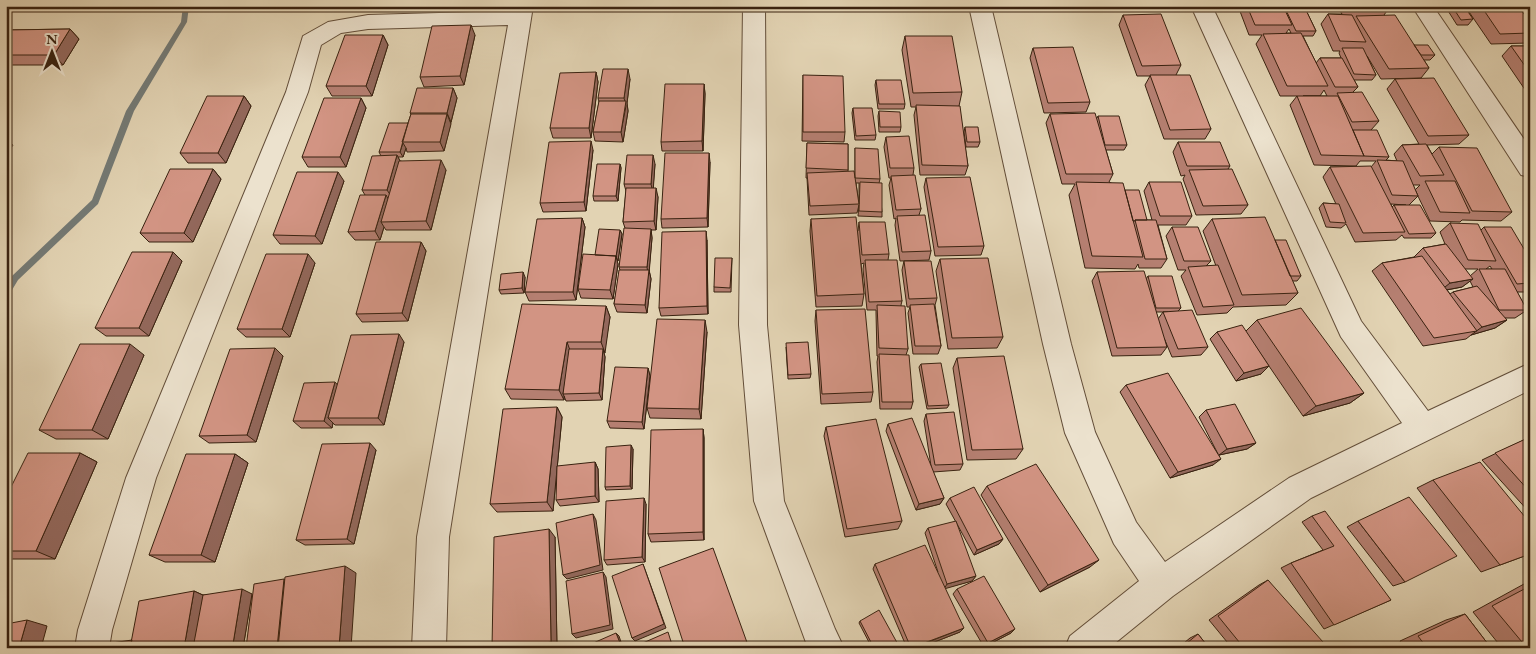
<svg xmlns="http://www.w3.org/2000/svg" width="1536" height="654" font-family="'EB Garamond',serif">
<rect width="100%" height="100%" fill="#e2d3b3"/>
<filter id="stains"><feTurbulence type="fractalNoise" baseFrequency=".004" numOctaves="4"/><feColorMatrix values="0 0 0 0 .2 0 0 0 0 .09 0 0 0 0 .02 0 0 0 .5 -.17"/></filter>
<radialGradient id="worn" r=".72"><stop offset=".6" stop-color="#630" stop-opacity="0"/><stop offset="1" stop-color="#630" stop-opacity=".3"/></radialGradient>
<g fill="none" stroke-linecap="round" stroke-linejoin="round">
<path fill="#747a75" fill-rule="evenodd" d="M 183,6 L 189,6 L 187,22 L 134,111 L 98,204 L 18,280 L 9,295 L 6,295 L 6,284 L 12,276 L 92,200 L 126,111 L 181,22 Z"/>
<g stroke="#634e39" stroke-width="2">
<path id="minor" d="M 511,6 L 533,6 L 449,537 L 446,648 L 412,648 L 417,537 L 508,25 L 368,29 L 341,33 L 321,45 L 308,92 L 156,478 L 112,630 L 109,648 L 75,648 L 78,630 L 126,478 L 286,92 L 303,36 L 328,22 L 368,15 L 511,11 Z
M 743,6 L 765,6 L 767,325 L 784,501 L 835,629 L 844,648 L 808,648 L 754,501 L 739,325 Z
M 969,6 L 991,6 L 1071,344 L 1095,432 L 1136,522 L 1165,562 L 1289,478 L 1402,423 L 1341,337 L 1191,6 L 1212,6 L 1361,321 L 1428,411 L 1530,363 L 1530,390 L 1311,498 L 1173,596 L 1109,648 L 1065,648 L 1070,636 L 1139,581 L 1114,544 L 1065,433 L 1043,344 Z
M 1412,6 L 1433,6 L 1530,148 L 1530,177 L 1521,175 Z"/>
</g>
<use href="#minor" fill="#ece2ce" fill-rule="evenodd"/>
</g>
<path fill="#b57f71" stroke="#392210" fill-rule="evenodd" d="M 1238,6 L 1304,6 L 1316,31 L 1313,36 L 1303,36 L 1316,63 L 1320,58 L 1341,58 L 1339,53 L 1340,51 L 1333,51 L 1321,24 L 1328,14 L 1342,14 L 1337,6 L 1388,6 L 1389,8 L 1384,15 L 1414,45 L 1435,55 L 1430,60 L 1424,60 L 1429,68 L 1421,78 L 1381,79 L 1367,56 L 1376,75 L 1372,80 L 1354,80 L 1358,87 L 1353,92 L 1379,121 L 1371,130 L 1389,157 L 1386,160 L 1397,161 L 1394,154 L 1402,145 L 1419,144 L 1387,89 L 1395,79 L 1469,135 L 1459,144 L 1427,145 L 1432,154 L 1439,147 L 1512,212 L 1501,221 L 1462,220 L 1460,222 L 1430,221 L 1415,190 L 1420,185 L 1413,185 L 1418,196 L 1409,205 L 1436,233 L 1431,238 L 1404,238 L 1402,235 L 1396,240 L 1355,242 L 1346,224 L 1341,228 L 1326,227 L 1319,208 L 1323,203 L 1336,204 L 1323,177 L 1330,167 L 1371,167 L 1376,161 L 1360,161 L 1356,166 L 1314,165 L 1290,105 L 1297,96 L 1280,96 L 1256,44 L 1262,35 L 1249,35 ZM 1289,29 L 1291,33 L 1286,33 ZM 1324,90 L 1327,96 L 1303,96 L 1320,96 ZM 1391,204 L 1406,205 L 1394,205 L 1392,207 Z
M 1445,6 L 1464,6 L 1473,19 L 1468,25 L 1457,25 Z
M 1465,6 L 1530,6 L 1530,42 L 1529,43 L 1491,44 Z
M 1123,15 L 1181,65 L 1176,75 L 1211,129 L 1205,139 L 1164,139 L 1145,85 L 1150,76 L 1137,76 L 1119,25 Z
M 70,29 L 79,39 L 63,65 L 6,65 L 6,30 Z
M 383,35 L 388,45 L 372,96 L 332,96 L 326,86 Z
M 475,35 L 464,85 L 424,87 L 420,77 Z
M 905,36 L 962,92 L 959,106 L 968,166 L 965,175 L 920,175 L 914,115 L 916,107 L 911,107 L 902,50 Z
M 1511,46 L 1530,46 L 1530,97 L 1502,56 Z
M 1033,48 L 1090,102 L 1086,112 L 1044,113 L 1030,58 Z
M 596,72 L 598,82 L 591,138 L 553,138 L 550,128 Z
M 803,75 L 845,132 L 844,142 L 802,141 Z
M 630,79 L 627,103 L 628,111 L 623,142 L 595,141 L 593,132 L 599,102 L 598,98 Z
M 876,80 L 905,104 L 904,109 L 878,109 L 875,85 Z
M 704,84 L 705,94 L 703,151 L 662,151 L 661,142 Z
M 453,88 L 457,98 L 444,151 L 407,152 L 406,148 L 403,157 L 398,157 L 400,161 L 446,170 L 431,230 L 386,230 L 384,227 L 380,240 L 355,240 L 348,232 L 365,195 L 362,190 L 381,156 L 379,152 L 408,123 L 411,114 L 410,113 Z
M 244,96 L 251,106 L 226,163 L 188,163 L 180,153 Z
M 361,98 L 366,108 L 346,167 L 308,167 L 302,157 Z
M 853,108 L 876,135 L 875,140 L 855,140 L 852,113 Z
M 879,111 L 901,127 L 900,132 L 879,132 L 878,116 Z
M 1050,114 L 1097,118 L 1098,116 L 1127,145 L 1124,150 L 1106,150 L 1113,174 L 1109,182 L 1125,190 L 1147,220 L 1152,220 L 1144,191 L 1149,182 L 1192,216 L 1186,225 L 1158,225 L 1167,259 L 1161,268 L 1139,268 L 1138,264 L 1135,269 L 1085,268 L 1069,195 L 1075,184 L 1062,184 L 1046,123 Z
M 965,127 L 980,142 L 978,147 L 966,147 L 964,132 Z
M 886,137 L 914,168 L 913,175 L 921,209 L 919,215 L 931,251 L 929,260 L 900,261 L 895,225 L 896,218 L 894,219 L 889,185 L 891,178 L 889,178 L 884,147 Z
M 1178,142 L 1230,166 L 1228,169 L 1248,205 L 1241,214 L 1196,215 L 1183,179 L 1185,175 L 1181,176 L 1173,152 Z
M 807,143 L 848,144 L 848,171 L 855,175 L 855,148 L 880,179 L 879,183 L 882,212 L 882,217 L 858,216 L 859,205 L 857,213 L 809,215 L 807,178 L 806,178 ZM 856,183 L 859,183 L 859,204 Z
M 593,150 L 586,211 L 543,212 L 540,203 Z
M 710,162 L 708,227 L 662,228 L 661,219 Z
M 620,164 L 621,168 L 618,201 L 594,201 L 593,196 Z
M 655,164 L 653,188 L 658,197 L 656,230 L 651,230 L 652,238 L 649,270 L 651,279 L 647,313 L 617,312 L 614,304 L 620,270 L 619,267 L 625,228 L 623,222 L 626,191 L 624,184 Z
M 213,169 L 221,179 L 193,242 L 149,242 L 140,233 Z
M 926,178 L 984,246 L 981,255 L 935,256 L 924,187 Z
M 344,181 L 322,244 L 280,244 L 273,235 Z
M 582,218 L 585,227 L 576,300 L 529,301 L 525,292 Z
M 811,219 L 858,231 L 859,222 L 889,254 L 888,260 L 902,301 L 901,305 L 908,349 L 906,355 L 913,402 L 911,409 L 880,409 L 877,362 L 878,356 L 877,356 L 876,313 L 876,310 L 867,310 L 863,269 L 864,263 L 861,264 L 864,294 L 862,306 L 816,307 L 810,231 Z
M 1212,219 L 1275,240 L 1301,276 L 1297,281 L 1292,281 L 1298,293 L 1286,305 L 1233,307 L 1227,313 L 1197,315 L 1181,276 L 1186,270 L 1178,270 L 1166,236 L 1172,227 L 1211,261 L 1206,266 L 1216,266 L 1203,231 Z
M 1450,223 L 1481,230 L 1484,227 L 1530,259 L 1530,292 L 1517,292 L 1527,310 L 1515,318 L 1505,318 L 1507,320 L 1495,328 L 1471,335 L 1466,339 L 1423,346 L 1372,271 L 1382,263 L 1414,257 L 1423,248 L 1445,244 L 1440,232 ZM 1490,266 L 1492,269 L 1486,269 ZM 1465,269 L 1478,269 L 1470,276 ZM 1470,281 L 1473,287 L 1453,292 L 1450,294 L 1447,290 L 1462,287 Z
M 620,230 L 622,234 L 618,261 L 617,261 L 618,264 L 613,299 L 581,298 L 578,289 L 595,255 Z
M 707,240 L 708,314 L 661,316 L 659,308 Z
M 421,242 L 426,251 L 408,321 L 362,322 L 356,314 Z
M 173,252 L 182,261 L 149,336 L 106,336 L 95,328 Z
M 732,258 L 731,292 L 714,292 L 714,287 Z
M 940,259 L 1003,337 L 997,348 L 948,349 L 936,271 Z
M 904,261 L 937,298 L 935,305 L 941,346 L 938,354 L 913,354 L 908,313 L 910,307 L 907,307 L 902,270 Z
M 315,263 L 290,337 L 246,337 L 237,329 Z
M 1097,272 L 1146,279 L 1148,276 L 1181,308 L 1178,311 L 1208,347 L 1201,355 L 1172,357 L 1164,338 L 1167,347 L 1161,355 L 1112,356 L 1092,281 ZM 1156,312 L 1168,312 L 1163,312 L 1158,319 Z
M 525,277 L 524,293 L 501,294 L 499,290 Z
M 606,306 L 610,317 L 604,353 L 605,357 L 602,400 L 566,401 L 564,396 L 564,400 L 511,399 L 505,389 Z
M 816,310 L 873,392 L 871,402 L 821,404 L 815,321 Z
M 1257,320 L 1364,393 L 1350,403 L 1303,416 L 1254,344 L 1261,374 L 1236,381 L 1210,339 L 1217,332 L 1246,331 Z
M 707,332 L 701,419 L 650,418 L 647,408 Z
M 404,342 L 384,425 L 335,425 L 333,423 L 332,428 L 301,428 L 293,421 L 337,385 Z
M 786,347 L 811,374 L 810,378 L 788,379 Z
M 144,355 L 108,439 L 56,439 L 39,430 Z
M 283,356 L 256,442 L 209,443 L 199,436 Z
M 957,358 L 1023,449 L 1016,459 L 967,460 L 953,368 Z
M 921,364 L 949,405 L 947,408 L 927,409 L 919,367 Z
M 648,368 L 650,376 L 644,429 L 610,428 L 607,421 Z
M 1126,385 L 1218,454 L 1199,417 L 1206,410 L 1256,443 L 1247,449 L 1219,455 L 1213,465 L 1170,478 L 1120,392 Z
M 557,407 L 562,417 L 553,511 L 497,512 L 490,504 Z
M 926,414 L 963,464 L 960,470 L 933,472 L 944,498 L 940,504 L 916,510 L 886,431 L 888,424 L 931,466 L 924,421 Z
M 826,427 L 902,521 L 898,529 L 845,537 L 824,436 Z
M 703,429 L 704,438 L 704,540 L 651,542 L 648,534 Z
M 1530,437 L 1530,513 L 1482,460 Z
M 633,449 L 632,489 L 606,490 L 605,487 Z
M 376,450 L 354,544 L 305,545 L 296,540 Z
M 80,453 L 97,462 L 55,559 L 6,559 L 6,497 Z
M 235,454 L 248,463 L 215,562 L 165,562 L 149,555 Z
M 595,462 L 598,469 L 599,502 L 560,506 L 556,500 Z
M 1433,480 L 1530,554 L 1481,572 L 1417,488 Z
M 987,486 L 1090,567 L 1040,592 L 981,495 Z
M 950,498 L 1003,539 L 999,544 L 974,555 L 946,504 Z
M 646,504 L 645,562 L 607,565 L 604,560 Z
M 1312,516 L 1391,600 L 1324,629 L 1281,568 L 1291,563 L 1323,550 L 1302,522 Z
M 1358,521 L 1405,582 L 1393,586 L 1347,527 Z
M 928,528 L 976,576 L 972,581 L 945,588 L 960,632 L 919,648 L 907,648 L 873,569 L 875,564 L 938,572 L 925,533 Z
M 555,537 L 557,648 L 492,648 Z
M 1268,580 L 1315,648 L 1232,648 L 1209,620 L 1259,585 Z
M 1530,583 L 1530,648 L 1502,648 L 1473,612 L 1524,584 Z
M 957,589 L 1011,633 L 984,647 L 953,594 Z
M 194,591 L 203,595 L 252,594 L 243,648 L 111,648 L 132,640 Z
M 1465,614 L 1491,648 L 1405,648 L 1400,641 L 1446,620 Z
M 860,621 L 900,648 L 872,648 L 859,623 Z
M 1198,634 L 1209,648 L 1178,648 L 1190,638 Z"/>
<path fill="#93685c" stroke="#392210" d="M 471,25 L 475,35 L 464,85 L 460,76 Z
M 70,29 L 79,39 L 63,65 L 54,55 Z
M 383,35 L 388,45 L 372,96 L 366,86 Z
M 628,69 L 630,79 L 627,103 L 628,111 L 623,142 L 621,132 L 626,106 L 624,98 Z
M 596,72 L 598,82 L 591,138 L 589,128 Z
M 704,84 L 705,94 L 703,151 L 702,141 Z
M 453,88 L 457,98 L 451,122 L 447,113 Z
M 244,96 L 251,106 L 226,163 L 218,153 Z
M 361,98 L 366,108 L 346,167 L 340,157 Z
M 447,114 L 451,124 L 444,151 L 440,142 Z
M 6,139 L 13,145 L 6,156 Z
M 591,141 L 593,150 L 586,211 L 584,202 Z
M 403,143 L 406,148 L 403,157 L 400,152 Z
M 709,153 L 710,162 L 708,227 L 707,218 Z
M 397,155 L 402,165 L 393,199 L 387,190 Z
M 653,155 L 655,164 L 653,193 L 651,184 Z
M 441,160 L 446,170 L 431,230 L 426,221 Z
M 620,164 L 621,168 L 618,201 L 616,196 Z
M 213,169 L 221,179 L 193,242 L 184,233 Z
M 338,172 L 344,181 L 322,244 L 315,236 Z
M 656,188 L 658,197 L 656,230 L 654,221 Z
M 386,195 L 391,204 L 381,222 L 384,227 L 380,240 L 375,231 Z
M 582,218 L 585,227 L 576,300 L 573,292 Z
M 651,229 L 652,238 L 649,274 L 649,270 L 651,279 L 647,313 L 645,305 L 648,275 L 647,267 Z
M 620,230 L 622,234 L 618,261 L 616,257 Z
M 706,231 L 707,240 L 708,314 L 707,306 Z
M 421,242 L 426,251 L 408,321 L 402,313 Z
M 173,252 L 182,261 L 149,336 L 139,328 Z
M 308,254 L 315,263 L 290,337 L 282,329 Z
M 616,256 L 618,264 L 613,299 L 610,290 Z
M 523,272 L 525,277 L 524,293 L 522,288 Z
M 1473,279 L 1462,287 L 1440,291 L 1450,283 Z
M 606,306 L 610,317 L 605,353 L 601,342 Z
M 705,320 L 707,332 L 701,419 L 699,409 Z
M 1507,320 L 1495,328 L 1471,335 L 1482,327 Z
M 399,334 L 404,342 L 384,425 L 378,418 Z
M 567,342 L 571,353 L 563,394 L 564,396 L 564,400 L 559,390 Z
M 130,344 L 144,355 L 108,439 L 92,430 Z
M 275,348 L 283,356 L 256,442 L 247,435 Z
M 603,349 L 605,357 L 602,400 L 599,393 Z
M 1269,366 L 1261,374 L 1236,381 L 1244,373 Z
M 648,368 L 650,376 L 644,429 L 642,422 Z
M 335,382 L 342,390 L 328,418 L 333,423 L 332,428 L 324,421 Z
M 1364,393 L 1350,403 L 1303,416 L 1316,406 Z
M 557,407 L 562,417 L 553,511 L 547,502 Z
M 703,429 L 704,438 L 704,540 L 703,532 Z
M 370,443 L 376,450 L 354,544 L 347,539 Z
M 1256,443 L 1247,449 L 1219,455 L 1227,449 Z
M 631,445 L 633,449 L 632,489 L 630,486 Z
M 80,453 L 97,462 L 55,559 L 36,551 Z
M 235,454 L 248,463 L 215,562 L 201,555 Z
M 1221,459 L 1213,465 L 1170,478 L 1178,472 Z
M 595,462 L 598,469 L 599,502 L 595,496 Z
M 644,498 L 646,504 L 645,562 L 642,557 Z
M 944,498 L 940,504 L 916,510 L 919,504 Z
M 593,514 L 596,520 L 603,570 L 567,579 L 563,575 Z
M 549,529 L 555,537 L 557,648 L 551,642 Z
M 1003,539 L 999,544 L 974,555 L 977,550 Z
M 1099,560 L 1090,567 L 1040,592 L 1048,585 Z
M 643,564 L 666,628 L 635,641 L 632,638 Z
M 345,566 L 356,573 L 351,648 L 339,648 Z
M 603,572 L 606,577 L 613,629 L 576,638 L 572,634 Z
M 976,576 L 972,581 L 944,589 L 947,584 Z
M 284,579 L 293,583 L 287,648 L 277,648 Z
M 242,589 L 252,594 L 243,648 L 233,644 Z
M 194,591 L 209,598 L 201,648 L 184,648 Z
M 27,620 L 47,626 L 41,648 L 19,648 Z
M 964,628 L 960,632 L 919,648 L 913,648 Z
M 1015,629 L 1011,633 L 984,647 L 988,643 Z
M 616,633 L 619,636 L 623,648 L 622,648 Z"/>
<path fill="#d29483" stroke="#392210" d="M 1247,6 L 1283,6 L 1292,25 L 1255,25 Z
M 1284,6 L 1304,6 L 1316,31 L 1296,31 Z
M 1350,6 L 1388,6 L 1389,8 L 1352,9 Z
M 1452,6 L 1464,6 L 1473,19 L 1461,20 Z
M 1481,6 L 1518,6 L 1530,22 L 1530,33 L 1500,34 Z
M 1526,6 L 1530,6 L 1530,12 Z
M 1161,14 L 1181,65 L 1142,66 L 1123,15 Z
M 1328,14 L 1352,15 L 1366,42 L 1340,41 Z
M 1395,15 L 1429,68 L 1389,69 L 1356,16 Z
M 471,25 L 460,76 L 420,77 L 432,26 Z
M 70,29 L 54,55 L 6,55 L 6,30 Z
M 1301,33 L 1328,86 L 1287,86 L 1263,34 Z
M 345,35 L 383,35 L 366,86 L 326,86 Z
M 905,36 L 952,36 L 962,92 L 913,93 Z
M 1414,45 L 1428,45 L 1435,55 L 1421,55 Z
M 1511,46 L 1530,46 L 1530,73 Z
M 1073,47 L 1090,102 L 1048,103 L 1033,48 Z
M 1342,48 L 1363,48 L 1376,75 L 1354,74 Z
M 1320,58 L 1342,58 L 1358,87 L 1335,87 Z
M 603,69 L 628,69 L 624,98 L 598,98 Z
M 596,72 L 589,128 L 550,128 L 560,73 Z
M 803,75 L 843,76 L 845,132 L 803,132 Z
M 1150,75 L 1190,75 L 1211,129 L 1170,130 Z
M 1434,78 L 1469,135 L 1428,136 L 1395,79 Z
M 876,80 L 901,80 L 905,104 L 879,104 Z
M 665,84 L 704,84 L 702,141 L 661,142 Z
M 417,88 L 453,88 L 447,113 L 410,113 Z
M 1362,92 L 1379,121 L 1352,122 L 1337,93 Z
M 207,96 L 244,96 L 218,153 L 180,153 Z
M 1297,96 L 1338,96 L 1364,156 L 1321,155 Z
M 324,98 L 361,98 L 340,157 L 302,157 Z
M 599,101 L 626,101 L 621,132 L 593,132 Z
M 916,105 L 960,106 L 968,166 L 922,165 Z
M 853,108 L 872,108 L 876,135 L 856,136 Z
M 879,111 L 900,112 L 901,127 L 880,127 Z
M 1095,113 L 1113,174 L 1066,174 L 1050,114 Z
M 411,114 L 447,114 L 440,142 L 402,142 Z
M 1098,116 L 1119,116 L 1127,145 L 1105,145 Z
M 389,123 L 408,123 L 400,152 L 379,152 Z
M 965,127 L 978,127 L 980,142 L 967,142 Z
M 1353,130 L 1377,130 L 1389,157 L 1364,156 Z
M 909,136 L 914,168 L 890,168 L 886,137 Z
M 591,141 L 584,202 L 540,203 L 549,142 Z
M 1178,142 L 1220,142 L 1230,166 L 1187,166 Z
M 807,143 L 848,144 L 848,170 L 806,168 Z
M 1426,144 L 1444,175 L 1420,176 L 1402,145 Z
M 1439,147 L 1477,148 L 1512,212 L 1472,211 Z
M 855,148 L 878,149 L 880,179 L 855,178 Z
M 665,153 L 709,153 L 707,218 L 661,219 Z
M 397,155 L 387,190 L 362,190 L 372,156 Z
M 627,155 L 653,155 L 651,184 L 624,184 Z
M 441,160 L 426,221 L 381,222 L 399,161 Z
M 1377,160 L 1403,161 L 1418,196 L 1392,195 Z
M 597,164 L 620,164 L 616,196 L 593,196 Z
M 1371,166 L 1405,232 L 1363,233 L 1330,167 Z
M 170,169 L 213,169 L 184,233 L 140,233 Z
M 1232,169 L 1248,205 L 1203,206 L 1189,170 Z
M 854,171 L 859,204 L 810,206 L 807,173 Z
M 297,172 L 338,172 L 315,236 L 273,235 Z
M 915,175 L 921,209 L 896,210 L 891,176 Z
M 970,177 L 984,246 L 938,247 L 926,178 Z
M 1425,181 L 1455,181 L 1470,213 L 1440,212 Z
M 860,182 L 882,183 L 882,212 L 859,211 Z
M 1076,182 L 1123,183 L 1143,257 L 1092,256 Z
M 1149,182 L 1181,182 L 1192,216 L 1160,216 Z
M 626,188 L 656,188 L 654,221 L 623,222 Z
M 1125,190 L 1139,190 L 1147,220 L 1135,220 L 1135,221 L 1133,221 Z
M 360,195 L 386,195 L 375,231 L 348,232 Z
M 1323,203 L 1339,204 L 1346,223 L 1330,222 Z
M 1394,205 L 1420,205 L 1436,233 L 1409,234 Z
M 925,215 L 931,251 L 902,252 L 897,216 Z
M 856,217 L 864,294 L 817,296 L 811,219 Z
M 1265,217 L 1298,293 L 1242,295 L 1212,219 Z
M 582,218 L 573,292 L 525,292 L 537,219 Z
M 1135,220 L 1156,220 L 1167,259 L 1145,259 Z
M 859,222 L 885,222 L 889,254 L 862,255 Z
M 1450,223 L 1478,224 L 1496,261 L 1468,260 Z
M 1172,227 L 1198,227 L 1211,261 L 1184,261 Z
M 1484,227 L 1511,227 L 1530,259 L 1530,283 L 1517,284 Z
M 624,228 L 651,229 L 647,267 L 619,267 Z
M 599,229 L 620,230 L 616,257 L 615,257 L 616,256 L 595,255 Z
M 706,231 L 707,306 L 659,308 L 662,232 Z
M 1275,240 L 1286,240 L 1301,276 L 1290,276 Z
M 376,242 L 421,242 L 402,313 L 356,314 Z
M 1446,244 L 1473,279 L 1450,283 L 1423,248 Z
M 132,252 L 173,252 L 139,328 L 95,328 Z
M 266,254 L 308,254 L 282,329 L 237,329 Z
M 583,254 L 616,256 L 610,290 L 578,289 Z
M 1422,256 L 1477,331 L 1434,338 L 1382,263 Z
M 715,258 L 732,258 L 730,288 L 714,287 Z
M 988,258 L 1003,337 L 952,338 L 940,259 Z
M 865,260 L 897,260 L 902,301 L 869,302 Z
M 904,261 L 931,261 L 937,298 L 909,299 Z
M 1218,265 L 1234,305 L 1203,307 L 1188,267 Z
M 1479,269 L 1505,269 L 1527,310 L 1499,310 Z
M 619,270 L 649,270 L 645,305 L 614,304 Z
M 1144,271 L 1167,347 L 1117,348 L 1097,272 Z
M 523,272 L 522,288 L 499,290 L 501,274 Z
M 1148,276 L 1172,276 L 1181,308 L 1156,308 Z
M 1477,286 L 1507,320 L 1482,327 L 1453,292 Z
M 522,304 L 606,306 L 601,342 L 567,342 L 559,390 L 505,389 Z
M 934,304 L 941,346 L 915,346 L 910,305 Z
M 877,305 L 905,306 L 908,349 L 879,348 Z
M 1301,308 L 1364,393 L 1316,406 L 1257,320 Z
M 865,309 L 873,392 L 822,394 L 816,310 Z
M 1192,310 L 1208,347 L 1178,349 L 1163,312 Z
M 657,319 L 705,320 L 699,409 L 647,408 Z
M 1242,325 L 1269,366 L 1244,373 L 1217,332 Z
M 399,334 L 378,418 L 328,418 L 351,335 Z
M 808,342 L 811,374 L 788,375 L 786,343 Z
M 80,344 L 130,344 L 92,430 L 39,430 Z
M 275,348 L 247,435 L 199,436 L 230,349 Z
M 569,349 L 603,349 L 599,393 L 563,394 Z
M 879,354 L 909,355 L 913,402 L 882,402 Z
M 1004,356 L 1023,449 L 972,450 L 957,358 Z
M 941,363 L 949,405 L 928,406 L 921,364 Z
M 615,367 L 648,368 L 642,422 L 607,421 Z
M 1168,373 L 1221,459 L 1178,472 L 1126,385 Z
M 335,382 L 324,421 L 293,421 L 304,383 Z
M 1235,404 L 1256,443 L 1227,449 L 1206,410 Z
M 557,407 L 547,502 L 490,504 L 503,409 Z
M 954,412 L 963,464 L 935,465 L 926,414 Z
M 912,418 L 944,498 L 919,504 L 888,424 Z
M 876,419 L 902,521 L 847,529 L 826,427 Z
M 703,429 L 703,532 L 648,534 L 651,430 Z
M 1530,437 L 1530,492 L 1495,453 Z
M 370,443 L 347,539 L 296,540 L 322,444 Z
M 631,445 L 630,486 L 605,487 L 606,447 Z
M 28,453 L 80,453 L 36,551 L 6,551 L 6,497 Z
M 186,454 L 235,454 L 201,555 L 149,555 Z
M 595,462 L 595,496 L 556,500 L 557,466 Z
M 1480,462 L 1530,523 L 1530,554 L 1500,565 L 1433,480 Z
M 1036,464 L 1099,560 L 1048,585 L 987,486 Z
M 974,487 L 1003,539 L 977,550 L 950,498 Z
M 1409,497 L 1457,556 L 1405,582 L 1358,521 Z
M 644,498 L 642,557 L 604,560 L 606,501 Z
M 1325,511 L 1391,600 L 1334,625 L 1291,563 L 1334,546 L 1312,516 Z
M 593,514 L 600,565 L 563,575 L 556,523 Z
M 956,521 L 976,576 L 947,584 L 928,528 Z
M 549,529 L 551,642 L 518,648 L 492,648 L 494,537 Z
M 925,545 L 964,628 L 911,648 L 875,564 Z
M 713,548 L 749,648 L 685,648 L 659,568 Z
M 643,564 L 664,624 L 632,638 L 612,576 Z
M 345,566 L 339,648 L 278,648 L 285,577 Z
M 603,572 L 610,625 L 572,634 L 566,581 Z
M 984,576 L 1015,629 L 988,643 L 957,589 Z
M 284,579 L 277,648 L 246,648 L 254,584 Z
M 1268,580 L 1323,642 L 1315,648 L 1244,648 L 1218,616 Z
M 1530,586 L 1530,648 L 1527,648 L 1492,606 Z
M 242,589 L 233,644 L 208,648 L 193,648 L 203,595 Z
M 194,591 L 184,648 L 130,648 L 139,601 Z
M 879,610 L 900,648 L 874,648 L 860,621 Z
M 1465,614 L 1491,648 L 1427,648 L 1418,636 Z
M 27,620 L 19,648 L 6,648 L 6,624 Z
M 668,632 L 673,648 L 637,648 L 636,646 Z
M 616,633 L 622,648 L 582,648 Z
M 1198,634 L 1209,648 L 1181,648 Z
M 132,640 L 130,648 L 111,648 L 112,643 Z"/>
<rect width="1536" height="654" fill="none" stroke="#e2d3b3" stroke-width="25"/>
<rect x="8" y="8" width="1521" height="639" fill="none" stroke="#392210" stroke-width="2.5"/>
<rect x="12" y="12" width="1511" height="629" fill="none" stroke="#392210"/>
<g transform="translate(52 52)" stroke="#ece2ce" stroke-width="4" paint-order="stroke">
<path d="M0-4L9 19L0 12L-9 19Z" fill="#392210"/>
<text y="-8" font-size="14" font-weight="bold" text-anchor="middle" fill="#392210">N</text>
</g>
<rect width="100%" height="100%" filter="url(#stains)"/>
<rect width="100%" height="100%" fill="url(#worn)"/>
</svg>
